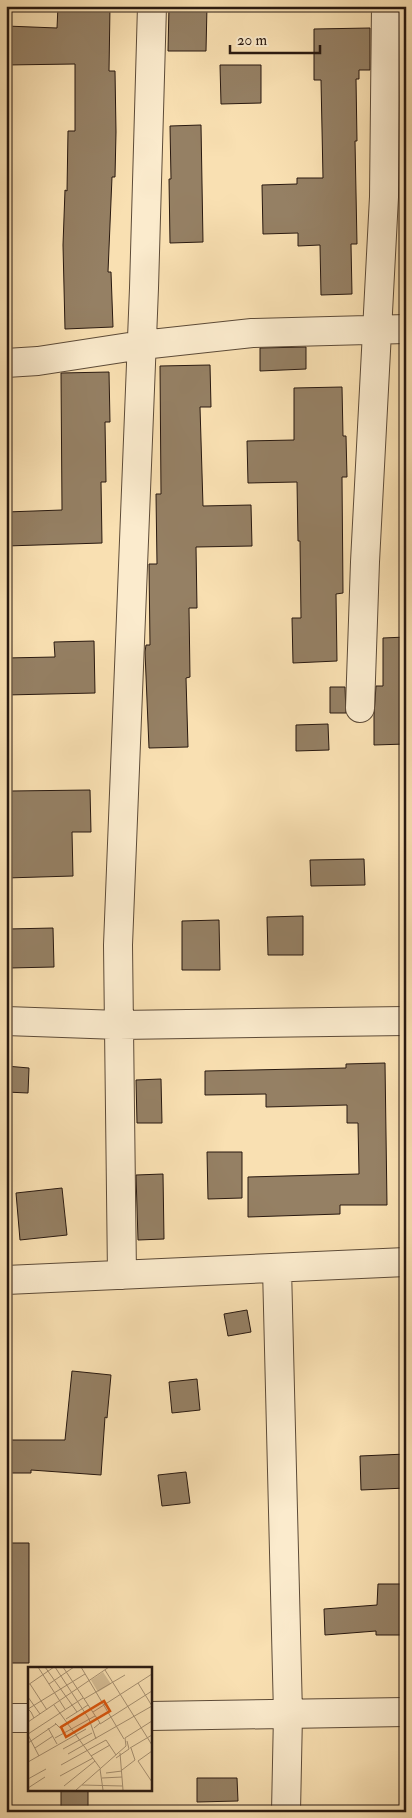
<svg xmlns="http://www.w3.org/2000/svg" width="412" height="1818" font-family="'IM FELL Double Pica',serif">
<rect width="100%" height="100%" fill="#f9e0b2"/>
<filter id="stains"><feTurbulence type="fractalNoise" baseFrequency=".004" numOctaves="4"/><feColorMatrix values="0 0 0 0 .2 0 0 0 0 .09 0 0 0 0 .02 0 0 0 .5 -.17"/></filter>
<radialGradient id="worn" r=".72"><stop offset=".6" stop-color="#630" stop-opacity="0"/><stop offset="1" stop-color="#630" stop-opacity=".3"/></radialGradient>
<path fill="#958064" stroke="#291910" d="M 58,6 L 110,6 L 109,71 L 115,71 L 116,132 L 115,177 L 112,177 L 108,272 L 111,272 L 113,327 L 65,329 L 63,245 L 65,190 L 67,191 L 68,131 L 75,131 L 75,64 L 6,65 L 6,26 L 57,28 Z
M 169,6 L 207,6 L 206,51 L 168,51 Z
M 406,26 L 406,69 L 401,69 L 401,27 Z
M 370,28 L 370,70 L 359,70 L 359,79 L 356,79 L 357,141 L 355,141 L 357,244 L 351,244 L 352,294 L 321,295 L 320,245 L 298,246 L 298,233 L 263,234 L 262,185 L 297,184 L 297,178 L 323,178 L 321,80 L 314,80 L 314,29 Z
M 220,65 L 261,65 L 261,103 L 221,104 Z
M 201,125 L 203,242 L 170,243 L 169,179 L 171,179 L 170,126 Z
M 306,347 L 306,369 L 260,371 L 260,348 Z
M 210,365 L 211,407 L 200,407 L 203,506 L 251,505 L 252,546 L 196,547 L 197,608 L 189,608 L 190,677 L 186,678 L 188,747 L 149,748 L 145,652 L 146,645 L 150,645 L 149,564 L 157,564 L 156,494 L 161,494 L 160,366 Z
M 109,372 L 110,422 L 105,422 L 106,482 L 101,482 L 102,543 L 6,546 L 6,512 L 62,510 L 61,373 Z
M 342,387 L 343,436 L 346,436 L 347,477 L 342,477 L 343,593 L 336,594 L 337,661 L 293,663 L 292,618 L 301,618 L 300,541 L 298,541 L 297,482 L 248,483 L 247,441 L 294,440 L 294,388 Z
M 406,637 L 406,744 L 374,745 L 374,715 L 376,686 L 383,686 L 383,638 Z
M 94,641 L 95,693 L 6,695 L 6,658 L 55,657 L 54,642 Z
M 330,687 L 345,687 L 346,713 L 330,713 Z
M 328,724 L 329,750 L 296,751 L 296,725 Z
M 90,790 L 91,832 L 72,832 L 73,876 L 6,878 L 6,796 L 11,796 L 11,791 Z
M 364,859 L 365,885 L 311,886 L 310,860 Z
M 303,916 L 303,955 L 268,955 L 267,917 Z
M 219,920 L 220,970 L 182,970 L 182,921 Z
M 53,928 L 54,967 L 9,968 L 8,929 Z
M 385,1063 L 387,1205 L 340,1205 L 340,1214 L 248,1217 L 248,1177 L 359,1174 L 358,1123 L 347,1123 L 347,1105 L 266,1107 L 266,1094 L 205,1095 L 205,1071 L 346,1068 L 346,1064 Z
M 6,1066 L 29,1068 L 28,1093 L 6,1092 Z
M 161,1079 L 162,1123 L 137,1123 L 136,1080 Z
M 207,1152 L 242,1152 L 242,1198 L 208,1199 Z
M 163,1174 L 164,1239 L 138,1240 L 136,1175 Z
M 62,1188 L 67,1235 L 20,1240 L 16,1193 Z
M 247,1310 L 251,1332 L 228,1336 L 224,1314 Z
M 72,1371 L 111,1375 L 107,1418 L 105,1417 L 101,1475 L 31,1470 L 31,1473 L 6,1473 L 6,1440 L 65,1440 Z
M 197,1379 L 200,1410 L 172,1413 L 169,1382 Z
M 406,1454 L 406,1488 L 361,1490 L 360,1456 Z
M 186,1472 L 190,1503 L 162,1506 L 158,1475 Z
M 6,1543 L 29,1543 L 29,1663 L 6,1663 Z
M 378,1584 L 406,1584 L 406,1635 L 376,1635 L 376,1631 L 325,1635 L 324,1609 L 377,1605 Z
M 197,1778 L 237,1778 L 238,1801 L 197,1802 Z
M 61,1789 L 88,1789 L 88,1812 L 61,1812 Z"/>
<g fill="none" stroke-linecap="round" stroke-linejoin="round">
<g stroke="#5d4b38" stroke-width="30">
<path id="street" d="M 6,363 L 38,361 L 142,345 L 252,333 L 406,329
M 360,708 L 365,562 L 384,197 L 386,6
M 6,1021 L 119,1025 L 406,1021
M 277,1268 L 288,1714 L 286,1812
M 122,1275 L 118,945 L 144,288 L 152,6
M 6,1280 L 406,1262
M 150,1716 L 406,1712
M 6,1718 L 29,1718"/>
</g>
<use href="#street" stroke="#fbebcd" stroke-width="28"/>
</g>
<g transform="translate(28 1667)">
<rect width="124" height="124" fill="#f9e0b2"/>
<path d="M 75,5 L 83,17 L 70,25 L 63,13 Z" fill="#d6be96"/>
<path fill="none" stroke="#a69071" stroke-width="1" d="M 10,0 L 37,42M 17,0 L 49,45M 27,0 L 61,52 L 68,72M 35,0 L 72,56 L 66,61M 53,0 L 96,72M 77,3 L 124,78M 2,17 L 19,43M 21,17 L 46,0M 0,18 L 26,0M 0,30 L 12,47M 56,32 L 97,8M 26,38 L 72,101M 65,45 L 124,7M 6,51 L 3,45 L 0,42 L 57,7M 38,52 L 60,38M 0,55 L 81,0M 27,56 L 32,61 L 50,51M 72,57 L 124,24M 20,61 L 29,77M 0,67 L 55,31M 0,68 L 11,89M 27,71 L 67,49M 0,76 L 28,57M 7,81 L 25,69M 102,81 L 124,68M 35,82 L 64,66M 124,84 L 110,94 L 124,115M 92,86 L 95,123M 40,87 L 124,39 L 110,16M 63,89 L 82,78M 88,91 L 101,82 L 99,74M 0,95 L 58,62M 33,98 L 78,73 L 88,88M 72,102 L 75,123M 94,103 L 107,93 L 103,81M 78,106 L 94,104M 32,109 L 65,91M 74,111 L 94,110M 0,112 L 18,102M 54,118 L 95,119M 36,119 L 67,94M 0,121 L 17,110M 48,123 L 98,79 L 97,71 L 124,54"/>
<path fill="#de560c" fill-opacity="0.15" stroke="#de560c" stroke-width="2.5" d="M 76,34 L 82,44 L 38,70 L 33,60 Z"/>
<rect width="124" height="124" fill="none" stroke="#291910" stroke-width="2.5"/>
</g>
<rect width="412" height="1818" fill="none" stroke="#f9e0b2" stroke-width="25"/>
<rect x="8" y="8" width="397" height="1803" fill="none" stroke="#291910" stroke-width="2.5"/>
<rect x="12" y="12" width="387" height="1793" fill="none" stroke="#291910"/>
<path d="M230 45v8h90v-8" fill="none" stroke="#291910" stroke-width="2.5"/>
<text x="237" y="45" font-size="15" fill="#291910" stroke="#fbebcd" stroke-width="4" paint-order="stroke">20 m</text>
<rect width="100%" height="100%" filter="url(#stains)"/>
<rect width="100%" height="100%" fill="url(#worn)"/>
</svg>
